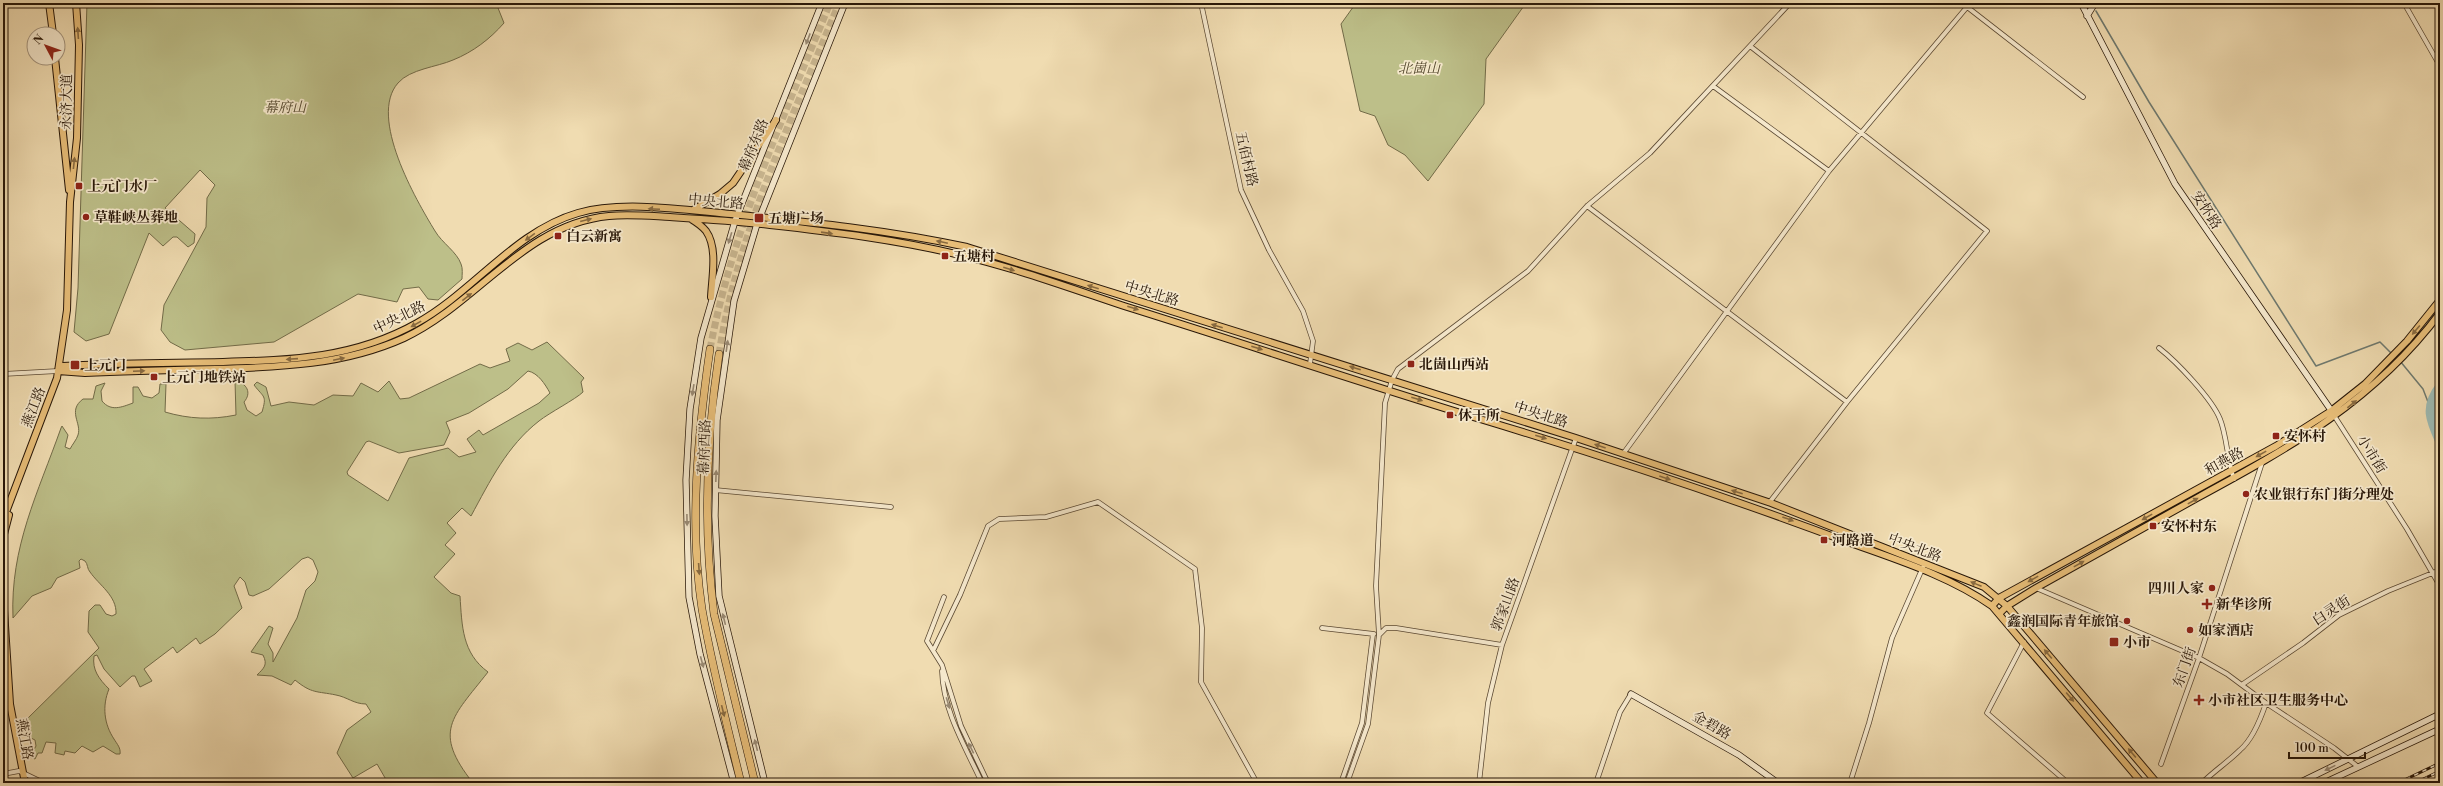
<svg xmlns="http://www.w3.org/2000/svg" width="2443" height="786" font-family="'Libre Bodoni','Noto Serif SC',serif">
<rect width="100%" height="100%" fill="#f0dcb1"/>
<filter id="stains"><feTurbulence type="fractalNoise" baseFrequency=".005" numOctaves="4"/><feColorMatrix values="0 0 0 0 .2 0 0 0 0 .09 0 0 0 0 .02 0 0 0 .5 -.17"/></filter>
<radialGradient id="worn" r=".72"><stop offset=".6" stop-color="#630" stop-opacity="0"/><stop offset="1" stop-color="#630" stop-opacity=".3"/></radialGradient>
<path fill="#bdbf89" stroke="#726b48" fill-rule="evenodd" d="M 87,3 L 496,3 L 504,23 C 490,39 473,52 453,60 C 437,67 410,69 398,83 C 368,117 416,200 435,231 C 442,243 457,252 461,264 C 463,268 462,275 462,279 L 438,300 L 428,299 L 419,287 L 403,289 L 397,302 L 358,294 L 274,342 L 185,350 L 170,342 L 161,330 L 164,305 L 206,227 L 207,198 L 215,185 L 200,170 L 165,208 L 195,234 L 194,243 L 188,247 L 177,237 L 173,237 L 163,246 L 149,233 L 109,334 L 86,341 L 74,332 L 78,288 Z
M 1356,3 L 1526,3 L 1486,59 L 1484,104 L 1428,181 L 1405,155 L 1388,145 L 1375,116 L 1360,111 L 1341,24 Z
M 547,342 L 584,378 L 581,382 L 583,392 C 576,399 549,413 539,421 C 507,446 490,481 471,516 L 462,508 L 447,523 L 456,533 L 445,545 L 455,554 L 434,577 L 451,593 L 460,596 C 462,626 462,653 488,672 C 452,718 432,731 473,783 L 388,783 L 377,764 L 353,778 L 337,753 L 347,730 L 371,712 L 366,704 C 354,704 347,697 336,695 C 317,691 312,694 295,680 L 291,685 L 272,676 L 257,675 C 264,668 268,665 263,655 L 251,652 L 269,626 L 273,628 L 268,644 L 273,653 L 273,662 L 297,618 L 306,590 L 315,581 L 318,572 L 313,560 L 308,557 L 302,559 L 269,589 L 253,596 L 249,595 L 245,582 L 240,577 L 234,586 L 242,608 L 215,634 L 200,644 L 196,638 L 177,653 L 173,647 L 144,669 L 152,681 L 140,687 L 135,676 L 132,676 L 120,687 L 104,669 L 97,655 L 94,656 C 92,670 99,679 109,689 C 102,706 104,724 114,739 C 117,744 121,748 120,754 L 116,754 L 103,746 L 93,752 L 82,746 L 75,753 L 65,751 L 64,755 L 55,753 L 56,743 L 46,742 L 42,753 L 38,753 L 35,759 L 30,757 L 36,746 L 35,740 L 29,737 L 27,719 L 99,648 L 88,632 L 89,611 L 95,605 L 100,605 L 106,614 L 112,616 L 116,614 C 117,596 99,585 90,572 C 87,569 88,564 85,561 L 81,559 L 79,561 L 80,568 L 57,578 L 51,588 L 32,596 L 13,618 C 10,547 38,493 61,428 L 62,426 L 68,435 L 65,447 L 70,449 C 72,445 77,439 78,435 C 82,423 67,411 83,399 L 93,399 L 96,386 L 105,383 L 101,391 L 102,401 C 111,412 122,407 133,403 L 133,387 L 138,387 L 143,396 L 152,398 L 159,393 L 160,384 L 166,384 L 165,412 C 189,419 211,420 236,415 L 235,381 C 247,383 252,393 244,402 L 247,410 L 256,416 L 262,412 C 267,395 264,398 254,385 L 257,382 L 266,387 L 271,406 L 289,402 L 314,405 L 333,395 L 353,396 L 361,383 L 378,392 L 389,381 L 400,399 L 409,398 L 480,364 L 490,368 L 510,361 L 506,349 L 518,343 L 532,350 ZM 528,371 C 538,373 545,384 550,393 L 539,403 L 483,435 L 479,430 L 467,439 L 476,452 L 459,457 L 448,448 L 409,458 L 388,501 L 348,475 L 347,472 L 366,442 L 369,441 L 399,453 L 444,445 L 450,432 L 446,422 L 469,413 L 508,389 Z"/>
<path fill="#9cbab3" stroke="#6e796f" d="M 2440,381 L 2440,439 C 2429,415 2421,403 2440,381 Z"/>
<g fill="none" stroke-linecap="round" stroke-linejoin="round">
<path stroke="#6e796f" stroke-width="1.5" d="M 2096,11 L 2149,102 L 2316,366 L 2380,342 L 2391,353
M 2400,361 L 2423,389 L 2428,402"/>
<path stroke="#9cbab3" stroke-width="9" d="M 2440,386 C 2424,407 2430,420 2440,442"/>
<path stroke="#c8b58f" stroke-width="7" stroke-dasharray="7 3.5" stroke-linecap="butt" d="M 710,349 C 733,228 784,116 830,3
M 719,354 C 738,231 793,117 839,3"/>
<g stroke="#5a4832" stroke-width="5.5">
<path id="street" d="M 1201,3 L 1241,190 L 1269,250 L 1303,311 L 1313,341 L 1310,364
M 1962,3 L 2083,97
M 2404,3 L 2440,66
M 1750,46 L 1987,231 L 1847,402 L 1769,503
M 1713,86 L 1829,171
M 1587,206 L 1847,402
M 2159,348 C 2177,362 2212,399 2220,419 C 2227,436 2227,460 2234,479
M 3,374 L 58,371
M 2335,417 L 2407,529 L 2440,586
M 1623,454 L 1829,171 L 1967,7
M 715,490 L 891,507
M 2036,588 L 2199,658 L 2227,674 L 2266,703 L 2334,748 L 2357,766
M 944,597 L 927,641 L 942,665 L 961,726 L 988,783
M 1322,628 L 1374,634
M 1379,635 L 1386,628 L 1396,628 L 1502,645
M 2024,642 L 1987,713 L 2068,783
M 934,649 L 960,595 L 988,526 L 999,519 L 1046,517 L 1098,502 L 1195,569 L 1202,628 L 1201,682 L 1257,783
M 942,671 C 943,711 966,748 982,783
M 2243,684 L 2303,643 L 2339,615 L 2388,591 L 2440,570
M 2161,764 L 2199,658 L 2262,463
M 3,774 L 19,771 L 44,783
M 1341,783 L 1362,723 L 1373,634
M 1347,783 L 1368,724 L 1379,635 L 1376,586 L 1385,403 L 1392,380 L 1398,369 L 1528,271 L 1587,206 L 1650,153 L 1790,3
M 1479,783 L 1488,703 L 1502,645 L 1576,438
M 1596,783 L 1620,712 L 1631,694
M 1850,783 L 1869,723 L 1892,638 L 1923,567
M 2202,783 C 2214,771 2228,762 2240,750 C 2252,740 2261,718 2266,703"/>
</g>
<g stroke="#281708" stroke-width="7">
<path id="secondary" d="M 2081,3 L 2175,184 L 2333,413
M 2087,16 L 2095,3
M 1631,694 L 1739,755 L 1778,783
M 734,783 L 700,654 L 689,597 L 686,480 L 690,409 L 701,338 L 735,221 L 822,3
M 765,783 L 719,596 L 715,516 L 717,420 L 734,301 L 757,224 L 845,3
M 2299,783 L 2440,714
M 2324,783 L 2440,729"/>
</g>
<g stroke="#281708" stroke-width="8">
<path id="primary" d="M 49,3 L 53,34
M 55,58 L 69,190
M 693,210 L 720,194 L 733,183 L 776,120
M 691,219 C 696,222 702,226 706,231 C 718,248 712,277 711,297
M 58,371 L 63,366 L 83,365 C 130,363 176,363 223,362 C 292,360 355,358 417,323 C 473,292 515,231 578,213 C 621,200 686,210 731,214 C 810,222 889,230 967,247 L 1576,438 L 1771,503 L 1984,587 L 2007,606 L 2157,783
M 58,371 L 85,373 C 128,371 172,370 216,369 C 281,367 344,365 404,338 C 477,304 524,224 609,216 C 629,214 650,216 670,217 C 703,219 737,221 770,225 C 834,232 898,240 960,255 C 1015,268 1070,288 1124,306 C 1243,343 1361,383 1480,419 C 1603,456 1725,496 1845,541 C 1894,559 1948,575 1992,606 L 2142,783
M 3,520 L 57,378 L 67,310 L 70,202 L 77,138 L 79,45 L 76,3
M 3,538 L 9,515
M 3,594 L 10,704 L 25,783
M 1992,606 L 1999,598 L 2276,446 L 2331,411 L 2365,384 L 2407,341 L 2440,300
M 1999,614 L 2007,606 L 2036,588 C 2090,558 2144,528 2197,498 C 2291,447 2374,401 2440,313"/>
</g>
<g stroke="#281708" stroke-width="8">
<path id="highway" d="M 710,349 C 698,433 689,524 702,609 C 712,667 727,725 741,783
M 719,354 C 706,441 703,526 714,614 L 755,783"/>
</g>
<use href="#street" stroke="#f5e8cc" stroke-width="4"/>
<use href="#secondary" stroke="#f5e8cc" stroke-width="5.5"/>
<use href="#primary" stroke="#e8be78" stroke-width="6"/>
<use href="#highway" stroke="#e8be78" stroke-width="7"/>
<g stroke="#281708" stroke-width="3">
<path id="rail" d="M 2398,783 L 2440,763
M 2415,783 L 2440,771"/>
</g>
<use href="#rail" stroke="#f5e8cc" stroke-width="1.5" stroke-dasharray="4.5" stroke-linecap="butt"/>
</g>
<defs><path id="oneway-solid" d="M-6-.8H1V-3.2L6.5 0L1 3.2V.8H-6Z"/></defs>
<g fill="#886a40">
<use href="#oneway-solid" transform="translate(78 33) rotate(-94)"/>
<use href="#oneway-solid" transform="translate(74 163) rotate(-84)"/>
<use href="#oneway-solid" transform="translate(654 209) rotate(-177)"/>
<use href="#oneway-solid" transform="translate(586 220) rotate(-14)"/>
<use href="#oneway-solid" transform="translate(827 233) rotate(8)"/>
<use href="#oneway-solid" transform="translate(530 237) rotate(144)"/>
<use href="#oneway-solid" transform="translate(942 242) rotate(-168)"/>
<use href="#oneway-solid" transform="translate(1009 269) rotate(17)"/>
<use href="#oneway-solid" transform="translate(1093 287) rotate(-163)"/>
<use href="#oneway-solid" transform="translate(467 297) rotate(-38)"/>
<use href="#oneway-solid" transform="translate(1133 308) rotate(18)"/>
<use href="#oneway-solid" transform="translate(416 324) rotate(151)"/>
<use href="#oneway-solid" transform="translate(1217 326) rotate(-163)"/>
<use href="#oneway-solid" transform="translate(2416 330) rotate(130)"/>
<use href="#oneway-solid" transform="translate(1257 348) rotate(18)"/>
<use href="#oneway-solid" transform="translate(292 359) rotate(176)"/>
<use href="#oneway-solid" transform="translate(339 359) rotate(-12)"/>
<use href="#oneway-solid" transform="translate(1355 368) rotate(-163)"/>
<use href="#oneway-solid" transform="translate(139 371) rotate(-2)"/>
<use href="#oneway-solid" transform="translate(1417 399) rotate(17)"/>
<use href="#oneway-solid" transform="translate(2352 404) rotate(-39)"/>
<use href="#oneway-solid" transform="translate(1541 437) rotate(17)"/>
<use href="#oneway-solid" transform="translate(1600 446) rotate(-161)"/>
<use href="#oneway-solid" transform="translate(2261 454) rotate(151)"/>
<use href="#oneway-solid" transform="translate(1665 478) rotate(19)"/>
<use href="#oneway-solid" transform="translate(1737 492) rotate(-162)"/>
<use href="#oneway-solid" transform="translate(2193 501) rotate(-29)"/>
<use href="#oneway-solid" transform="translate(2147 517) rotate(151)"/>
<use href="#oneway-solid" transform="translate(1788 519) rotate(20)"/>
<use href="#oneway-solid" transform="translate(2079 564) rotate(-29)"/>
<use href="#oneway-solid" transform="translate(699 569) rotate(86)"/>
<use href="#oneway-solid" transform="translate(2033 579) rotate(151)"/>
<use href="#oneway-solid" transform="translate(1976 584) rotate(-158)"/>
<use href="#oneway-solid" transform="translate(2048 654) rotate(-130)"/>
<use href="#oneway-solid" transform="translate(2070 697) rotate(50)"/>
<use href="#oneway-solid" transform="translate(723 711) rotate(76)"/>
<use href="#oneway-solid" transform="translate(2132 753) rotate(-130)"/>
</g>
<g fill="#998a74">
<use href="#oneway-solid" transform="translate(808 39) rotate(111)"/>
<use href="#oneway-solid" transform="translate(730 238) rotate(107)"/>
<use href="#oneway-solid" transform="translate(727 346) rotate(-82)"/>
<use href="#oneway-solid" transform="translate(693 390) rotate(99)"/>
<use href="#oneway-solid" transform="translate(716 476) rotate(-88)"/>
<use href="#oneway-solid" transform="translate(687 520) rotate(89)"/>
<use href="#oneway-solid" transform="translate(724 619) rotate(-104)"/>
<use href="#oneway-solid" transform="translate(702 662) rotate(75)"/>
<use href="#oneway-solid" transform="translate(948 703) rotate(73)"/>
<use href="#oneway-solid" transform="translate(756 745) rotate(-104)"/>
<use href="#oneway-solid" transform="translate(971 748) rotate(-116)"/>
<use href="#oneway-solid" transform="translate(2330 768) rotate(154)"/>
</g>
<g fill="#8f2418" stroke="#f5e8cc" stroke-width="1.5">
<rect x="75" y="182" width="8" height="8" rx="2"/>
<circle cx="86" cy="217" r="4"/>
<rect x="754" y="213" width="10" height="10" rx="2"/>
<rect x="554" y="232" width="8" height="8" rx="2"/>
<rect x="941" y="252" width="8" height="8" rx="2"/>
<rect x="1407" y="360" width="8" height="8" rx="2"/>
<rect x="70" y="360" width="10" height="10" rx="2"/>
<rect x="150" y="373" width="8" height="8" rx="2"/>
<rect x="1446" y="411" width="8" height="8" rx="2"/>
<rect x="2272" y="432" width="8" height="8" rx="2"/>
<circle cx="2246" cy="494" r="4"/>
<rect x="2149" y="522" width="8" height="8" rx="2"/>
<rect x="1820" y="536" width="8" height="8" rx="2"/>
<circle cx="2212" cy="588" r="4"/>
<path d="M2205 598h4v4h4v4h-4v4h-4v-4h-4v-4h4z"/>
<circle cx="2127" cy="621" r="4"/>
<circle cx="2190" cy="630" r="4"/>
<rect x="2109" y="637" width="10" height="10" rx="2"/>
<path d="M2197 694h4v4h4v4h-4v4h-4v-4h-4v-4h4z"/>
</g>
<g text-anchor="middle" stroke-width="3.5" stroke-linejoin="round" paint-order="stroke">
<g font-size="14" font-style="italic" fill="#55492f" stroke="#f5e8cc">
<text x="1419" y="73">北崮山</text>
<text x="285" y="112">幕府山</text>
</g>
<g font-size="14" fill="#281708" stroke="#f5e8cc">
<text transform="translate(66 102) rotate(-89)" y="5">永济大道</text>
<text transform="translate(753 145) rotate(-68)" y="5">幕府东路</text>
<text transform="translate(1247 159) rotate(77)" y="5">五佰村路</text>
<text transform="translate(716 201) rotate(5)" y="5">中央北路</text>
<text transform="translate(2207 210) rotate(57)" y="5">安怀路</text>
<text transform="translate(1152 293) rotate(17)" y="5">中央北路</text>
<text transform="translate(399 317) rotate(-26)" y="5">中央北路</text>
<text transform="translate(33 407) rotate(-69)" y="5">燕江路</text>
<text transform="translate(1541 414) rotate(18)" y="5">中央北路</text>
<text transform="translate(704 447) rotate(-88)" y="5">幕府西路</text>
<text transform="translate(2372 454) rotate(58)" y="5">小市街</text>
<text transform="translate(2224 461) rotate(-29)" y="5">和燕路</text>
<text transform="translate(1915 547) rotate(21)" y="5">中央北路</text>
<text transform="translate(1505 604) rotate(-70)" y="5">郭家山路</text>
<text transform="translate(2331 610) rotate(-33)" y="5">白灵街</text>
<text transform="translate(2184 667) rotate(-70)" y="5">东门街</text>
<text transform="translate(1712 725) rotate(30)" y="5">金碧路</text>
<text transform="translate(25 739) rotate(80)" y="5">燕江路</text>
</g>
<g font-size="14" font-weight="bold" fill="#281708" stroke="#f5e8cc" text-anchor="start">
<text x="87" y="191">上元门水厂</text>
<text x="94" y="222">草鞋峡丛葬地</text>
<text x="768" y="223">五塘广场</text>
<text x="566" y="241">白云新寓</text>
<text x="953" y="261">五塘村</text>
<text x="1419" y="369">北崮山西站</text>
<text x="84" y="370">上元门</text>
<text x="162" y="382">上元门地铁站</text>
<text x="1458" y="420">休干所</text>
<text x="2284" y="441">安怀村</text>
<text x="2254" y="499">农业银行东门街分理处</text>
<text x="2161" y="531">安怀村东</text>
<text x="1832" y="545">河路道</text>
<text x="2204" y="593" text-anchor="end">四川人家</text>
<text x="2216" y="609">新华诊所</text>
<text x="2119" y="626" text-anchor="end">鑫润国际青年旅馆</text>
<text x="2198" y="635">如家酒店</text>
<text x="2123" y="647">小市</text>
<text x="2208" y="705">小市社区卫生服务中心</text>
</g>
</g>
<rect width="2443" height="786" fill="none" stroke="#f0dcb1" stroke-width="16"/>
<rect x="4" y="4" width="2435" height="778" fill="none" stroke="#281708" stroke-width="2"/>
<rect x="8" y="8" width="2427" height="770" fill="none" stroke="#281708"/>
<g transform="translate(46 46) rotate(311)"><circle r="19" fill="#f5e8cc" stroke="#a3947e"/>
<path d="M0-3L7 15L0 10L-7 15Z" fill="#8f2418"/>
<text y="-6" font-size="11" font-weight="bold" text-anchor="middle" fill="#281708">N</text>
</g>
<path d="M2289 752v6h76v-6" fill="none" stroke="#281708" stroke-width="2"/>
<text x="2295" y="752" font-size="12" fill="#281708" stroke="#f5e8cc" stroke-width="3" paint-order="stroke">100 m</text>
<rect width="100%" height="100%" filter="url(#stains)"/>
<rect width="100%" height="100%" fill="url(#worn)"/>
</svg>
